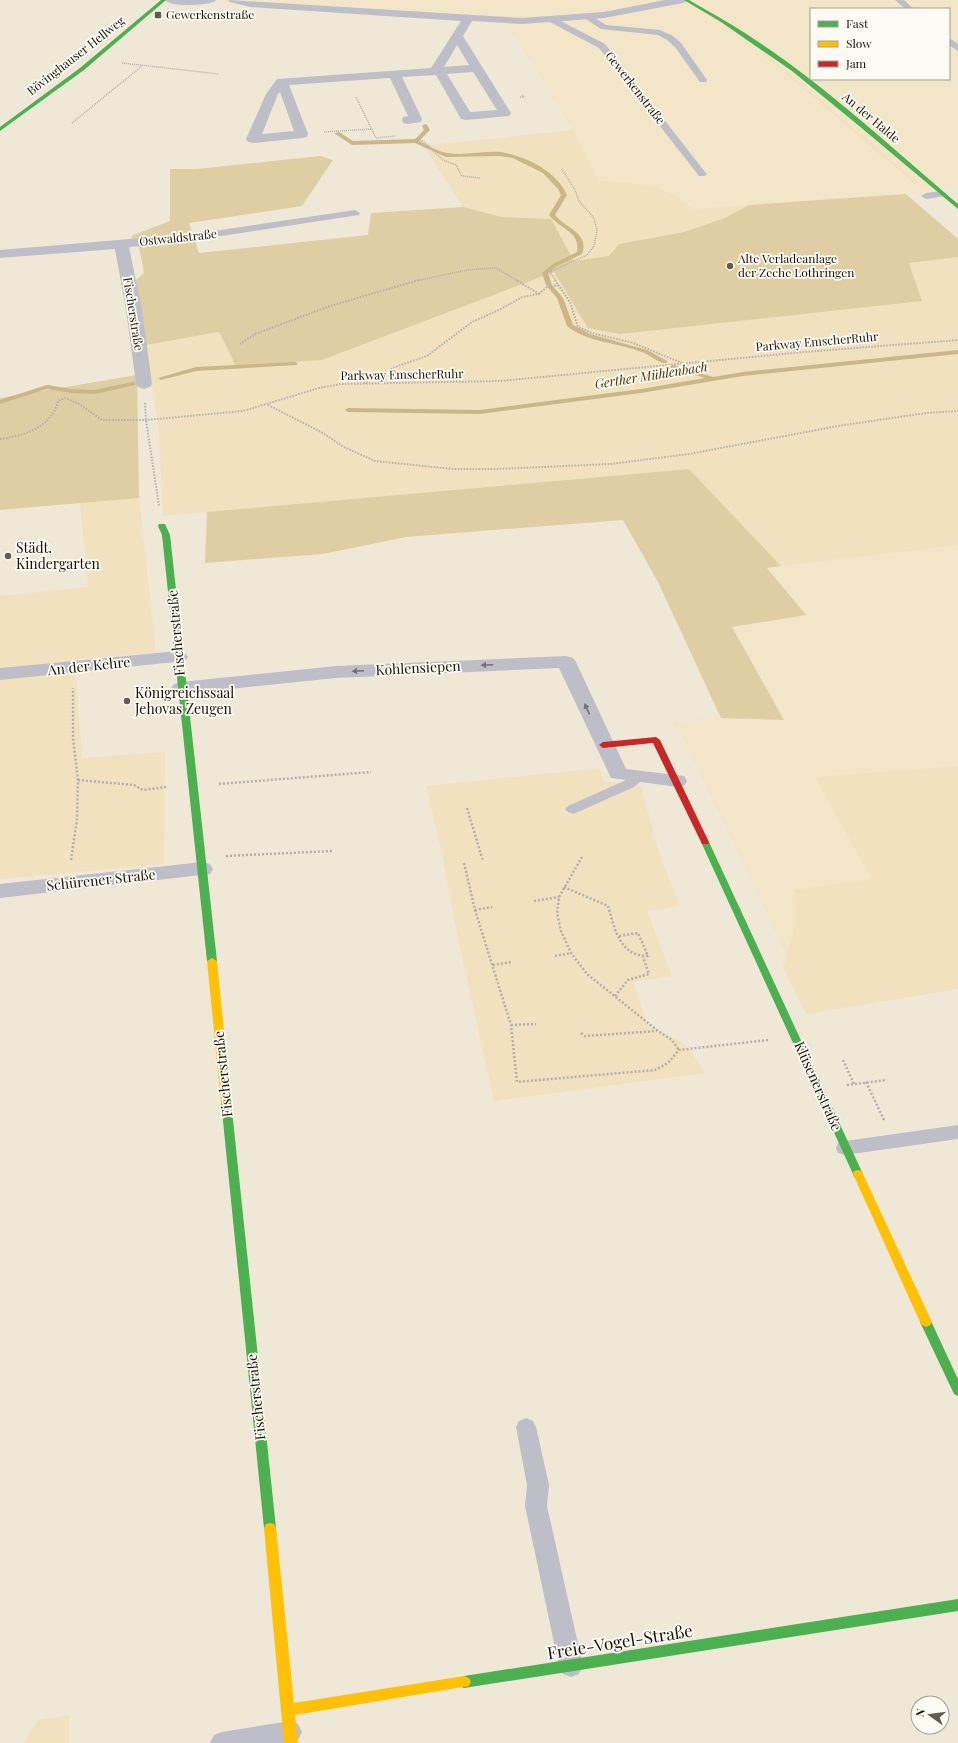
<svg xmlns="http://www.w3.org/2000/svg" width="958" height="1743" font-family="'Playfair Display',serif">
<rect width="100%" height="100%" fill="#f0e8d6"/>
<path fill="#f3e5c8" fill-rule="evenodd" d="M 192,0 L 958,0 L 958,186 L 906,194 L 693,209 L 682,198 L 641,184 L 599,181 L 573,130 L 508,26 L 485,18 ZM 811,9 L 949,9 L 949,79 L 811,79 Z
M 958,545 L 958,964 L 789,961 L 681,734 L 678,735 L 672,722 L 721,717 L 661,580 Z"/>
<path fill="#f1e1be" d="M 760,52 L 763,52 L 919,183 L 915,184 Z
M 573,130 L 599,181 C 634,183 667,183 693,209 L 749,205 L 725,218 L 684,232 L 619,244 L 609,256 L 574,261 L 551,219 L 502,217 L 463,207 L 427,151 L 421,146 Z
M 958,257 L 958,545 L 781,566 L 689,469 L 163,516 L 159,434 L 146,345 L 219,332 L 322,360 L 554,272 L 588,328 L 922,301 L 909,263 Z
M 139,498 L 156,653 L 75,659 L 82,758 L 165,752 L 164,864 L 0,879 L 0,596 L 88,587 L 80,503 Z
M 958,766 L 958,989 L 806,1014 L 783,967 L 794,932 L 795,890 L 872,879 L 815,777 Z
M 600,768 L 603,781 L 641,786 L 659,853 L 680,906 L 647,911 L 672,976 L 633,982 L 647,1024 L 685,1044 L 706,1073 L 494,1101 L 457,934 L 443,858 L 426,786 Z
M 69,1715 L 69,1743 L 24,1743 L 38,1720 Z"/>
<path fill="#dfcda3" d="M 320,156 L 333,160 L 302,206 L 189,223 L 199,253 L 368,235 L 371,213 L 463,207 L 502,217 L 551,219 L 574,261 L 609,256 L 619,244 L 684,232 L 725,218 L 749,205 L 906,194 L 958,239 L 958,257 L 909,263 L 922,301 L 620,334 L 588,328 L 554,272 L 322,360 L 236,366 L 219,332 L 146,345 L 134,282 L 144,273 L 139,247 L 131,236 L 170,221 L 170,169 L 196,169 Z
M 137,375 L 139,498 L 0,510 L 0,398 Z
M 689,469 L 781,566 L 767,568 L 806,615 L 732,627 L 784,720 L 721,718 L 658,582 L 623,520 L 406,537 L 323,554 L 205,563 L 207,512 Z"/>
<g fill="none" stroke-linecap="round" stroke-linejoin="round">
<path fill="#cbb687" fill-rule="evenodd" d="M 425,124 L 427,125 L 430,130 L 419,141 C 428,145 438,152 447,153 C 464,156 483,151 500,152 C 524,155 557,171 567,195 L 555,215 C 565,228 590,233 582,254 L 557,266 L 548,273 L 552,285 L 563,298 L 573,325 L 590,334 L 647,350 L 667,361 L 667,363 C 659,364 650,355 642,352 C 620,343 585,342 567,326 L 557,298 L 546,285 L 542,273 L 553,264 L 577,252 C 581,232 560,229 549,215 L 561,195 L 558,189 L 543,173 L 513,158 L 499,156 L 446,157 L 415,143 L 352,145 L 334,133 L 339,132 L 353,141 L 415,139 L 424,130 L 422,126 Z
M 958,350 L 958,354 L 743,376 L 641,393 L 480,414 L 348,412 L 345,410 L 348,408 L 480,410 L 641,389 L 705,378 L 671,368 L 670,367 L 673,365 L 713,377 L 743,372 Z
M 295,362 L 297,363 L 297,365 L 196,371 L 161,380 L 158,378 L 196,367 Z
M 133,382 L 135,383 L 135,385 L 95,394 L 72,393 L 47,389 L 0,404 L 0,400 L 47,385 L 72,389 L 95,390 Z"/>
<path stroke="#b0aeb1" stroke-width="1.5" stroke-dasharray="1 1" stroke-linecap="butt" d="M 122,63 L 219,74
M 356,97 L 376,138 L 396,136
M 520,97 L 524,97 L 522,95
M 72,123 L 142,66
M 324,132 L 371,129
M 418,140 L 423,141 L 443,160 L 456,165 L 462,176 L 480,178
M 415,281 L 467,270 L 496,268 L 518,281
M 556,281 L 550,272 L 587,255 L 594,246 L 597,230 L 594,218 L 579,201 L 575,190 L 561,168"/>
<path stroke="#b0aeb1" stroke-width="2" stroke-dasharray="1.5 1.5" stroke-linecap="butt" d="M 555,280 L 570,302 L 578,327 L 592,333 L 633,343 L 682,363
M 539,294 L 547,287 L 558,285
M 240,344 L 255,334 L 330,306 L 419,280
M 364,383 L 395,367 L 427,356 L 472,322 L 501,309 L 522,297 L 539,294 L 516,280
M 145,403 L 146,420 L 159,506
M 268,405 L 321,432 L 344,447 L 375,461 L 453,469 L 496,469 L 611,464 L 689,454 L 838,426 L 926,413 L 958,411
M 0,439 C 24,436 52,427 58,401 L 65,398 L 79,404 L 102,420 L 146,420 L 243,411 L 319,388 L 341,384 L 500,381 L 804,352 L 958,340"/>
<path stroke="#b0aeb1" stroke-width="2.5" stroke-dasharray="2 2" stroke-linecap="butt" d="M 78,780 L 134,785 L 143,790 L 166,787
M 219,784 L 371,772
M 467,808 L 483,861
M 226,856 L 332,851
M 582,857 L 559,897 L 557,913 L 561,931 L 571,953 L 587,974 L 658,1031 L 672,1040 L 679,1050
M 71,860 L 77,819 L 78,780 L 73,738 L 73,688
M 464,863 L 475,910 L 511,1025 L 517,1082 L 655,1070 L 668,1063 L 679,1050 L 768,1040
M 564,887 L 608,906 C 615,929 619,956 648,956 L 638,933 L 619,936
M 534,901 L 559,897
M 475,910 L 492,907
M 555,956 L 571,953
M 493,965 L 512,962
M 615,996 L 628,980 L 649,974 L 643,957
M 511,1025 L 536,1024
M 581,1033 L 585,1036 L 657,1031
M 843,1060 L 854,1084
M 866,1082 L 884,1120
M 847,1085 L 887,1080"/>
<path fill="#bebec8" fill-rule="evenodd" d="M 895,0 L 904,0 L 914,9 L 905,9 Z
M 589,14 L 606,25 L 660,30 L 673,36 L 681,43 L 707,80 L 706,82 L 700,82 L 675,47 L 667,40 L 658,35 L 601,29 L 586,19 L 585,17 Z
M 553,17 L 605,44 L 705,172 L 707,174 L 705,176 L 699,176 L 599,48 L 550,22 L 549,20 Z
M 949,38 L 958,44 L 958,51 L 949,45 Z
M 942,191 L 947,194 L 946,196 L 926,199 L 921,196 L 926,193 Z
M 355,210 L 360,213 L 359,215 L 188,241 L 183,238 L 188,235 Z
M 639,771 L 644,773 L 647,776 L 634,787 L 578,812 L 573,814 L 568,812 L 565,809 L 568,806 L 624,781 L 634,773 Z
M 958,1125 L 958,1139 L 845,1155 L 838,1153 L 836,1148 L 838,1143 L 845,1141 Z
M 526,1418 L 533,1421 L 536,1427 L 549,1485 L 547,1506 L 583,1666 L 579,1674 L 571,1677 L 563,1674 L 559,1666 L 525,1506 L 527,1485 L 516,1427 L 519,1421 Z
M 290,1721 L 298,1724 L 302,1732 L 298,1740 L 291,1743 L 210,1743 L 214,1735 L 222,1732 Z"/>
<path fill="#bebec8" fill-rule="evenodd" d="M 165,0 L 216,0 L 214,2 C 204,5 172,8 165,0 Z
M 228,0 L 522,18 L 604,12 L 665,0 L 689,0 L 683,3 L 604,18 L 522,24 L 472,21 L 463,36 L 511,113 L 509,116 L 466,120 L 461,119 L 436,75 L 402,77 L 422,119 L 421,122 L 408,124 L 403,123 L 402,120 L 403,117 L 408,116 L 390,78 L 289,85 L 308,134 L 307,137 L 302,138 L 253,143 L 248,142 L 246,139 L 266,94 L 277,79 L 431,68 L 461,21 L 250,7 L 230,2 ZM 457,45 L 469,65 L 444,67 ZM 473,72 L 497,110 L 470,112 L 447,74 ZM 280,92 L 294,131 L 262,134 L 278,94 Z
M 188,234 L 193,235 L 195,238 L 193,241 L 129,247 L 142,310 L 152,384 L 150,387 L 144,389 L 138,387 L 136,384 L 126,310 L 115,249 L 0,258 L 0,250 Z
M 178,651 L 185,653 L 188,657 L 185,661 L 0,680 L 0,668 Z
M 566,656 L 573,658 L 576,662 L 626,769 L 684,776 L 687,781 L 684,786 L 677,787 L 611,778 L 559,668 L 336,678 L 181,694 L 174,692 L 171,688 L 174,684 L 181,682 L 336,666 Z
M 202,862 L 210,864 L 213,869 L 210,874 L 0,898 L 0,884 Z"/>
<path fill="#4caf50" fill-rule="evenodd" d="M 161,0 L 166,0 L 84,70 L 0,131 L 0,127 L 80,68 Z
M 684,0 L 689,0 C 713,14 737,27 760,43 C 830,90 893,149 958,204 L 958,209 L 858,125 L 792,71 L 721,22 Z
M 159,524 L 165,524 L 170,535 L 217,961 L 212,964 L 207,961 L 162,535 L 158,526 Z
M 705,839 L 709,842 L 863,1174 L 862,1177 L 858,1178 L 854,1177 L 853,1174 L 701,842 Z
M 226,1097 L 230,1098 L 231,1101 L 276,1528 L 274,1532 L 270,1533 L 266,1532 L 264,1528 L 221,1101 L 222,1098 Z
M 926,1317 L 930,1319 L 958,1379 L 958,1396 L 954,1394 L 920,1322 L 922,1319 Z
M 958,1599 L 958,1611 L 464,1688 L 459,1686 L 457,1682 L 459,1678 L 464,1676 Z"/>
<path fill="#ffc107" fill-rule="evenodd" d="M 212,958 L 217,961 L 231,1101 L 230,1104 L 222,1104 L 221,1101 L 207,961 Z
M 858,1170 L 862,1171 L 863,1174 L 932,1322 L 930,1325 L 926,1327 L 922,1325 L 920,1322 L 853,1174 L 854,1171 Z
M 270,1523 L 274,1524 L 276,1528 L 294,1703 L 464,1676 L 469,1678 L 471,1682 L 469,1686 L 295,1715 L 298,1743 L 284,1743 L 264,1528 L 266,1524 Z"/>
<path fill="#c62828" fill-rule="evenodd" d="M 656,737 L 660,740 L 709,842 L 708,844 L 702,844 L 701,842 L 653,743 L 603,748 L 599,745 L 603,742 Z"/>
</g>
<defs><path id="oneway-solid" d="M-6-.8H1V-3.2L6.5 0L1 3.2V.8H-6Z"/></defs>
<g fill="#737171">
<use href="#oneway-solid" transform="translate(487 665) rotate(177)"/>
<use href="#oneway-solid" transform="translate(358 671) rotate(177)"/>
<use href="#oneway-solid" transform="translate(587 709) rotate(-115)"/>
</g>
<g fill="#635d4f" stroke="#fdfaf4" stroke-width="1.5">
<rect x="154" y="11" width="8" height="8" rx="2"/>
<circle cx="730" cy="266" r="4"/>
<circle cx="8" cy="556" r="4"/>
<circle cx="127" cy="701" r="4"/>
</g>
<g text-anchor="middle" stroke-width="3.5" stroke-linejoin="round" paint-order="stroke">
<g font-size="12" fill="#171207" stroke="#fdfaf4" text-anchor="start">
<text x="166" y="19">Gewerkenstraße</text>
<text x="738" y="263">Alte Verladeanlage<tspan x="738" dy="14">der Zeche Lothringen</tspan></text>
</g>
<g font-size="12" fill="#171207" stroke="#fdfaf4">
<text transform="translate(76 56) rotate(-38)" y="4">Bövinghauser Hellweg</text>
<text transform="translate(635 88) rotate(52)" y="4">Gewerkenstraße</text>
<text transform="translate(871 118) rotate(40)" y="4">An der Halde</text>
<text transform="translate(178 238) rotate(-6)" y="4">Ostwaldstraße</text>
<text transform="translate(133 314) rotate(81)" y="4">Fischerstraße</text>
<text transform="translate(817 342) rotate(-5)" y="4">Parkway EmscherRuhr</text>
<text transform="translate(402 375) rotate(-1)" y="4">Parkway EmscherRuhr</text>
</g>
<g font-size="13" font-style="italic" fill="#483602" stroke="#fdfaf4">
<text transform="translate(651 375) rotate(-9)" y="5">Gerther Mühlenbach</text>
</g>
<g font-size="14" fill="#171207" stroke="#fdfaf4" text-anchor="start">
<text x="16" y="553">Städt.<tspan x="16" dy="16">Kindergarten</tspan></text>
<text x="135" y="698">Königreichssaal<tspan x="135" dy="16">Jehovas Zeugen</tspan></text>
</g>
<g font-size="14" fill="#171207" stroke="#fdfaf4">
<text transform="translate(176 633) rotate(-95)" y="5">Fischerstraße</text>
<text transform="translate(89 666) rotate(-6)" y="5">An der Kehre</text>
<text transform="translate(418 668) rotate(-3)" y="5">Kohlensiepen</text>
<text transform="translate(101 880) rotate(-6)" y="5">Schürener Straße</text>
<text transform="translate(223 1074) rotate(-96)" y="5">Fischerstraße</text>
<text transform="translate(818 1086) rotate(66)" y="5">Klüsenerstraße</text>
<text transform="translate(256 1397) rotate(-96)" y="5">Fischerstraße</text>
</g>
<g font-size="17" fill="#171207" stroke="#fdfaf4">
<text transform="translate(620 1642) rotate(-9)" y="6">Freie-Vogel-Straße</text>
</g>
</g>
<rect x="810" y="8" width="140" height="72" fill="#fdfaf4" stroke="#a19d95"/>
<rect x="818" y="21" width="20" height="6" fill="#4caf50" stroke="#a19d95"/>
<text x="846" y="28" font-size="12" fill="#171207">Fast</text>
<rect x="818" y="41" width="20" height="6" fill="#ffc107" stroke="#a19d95"/>
<text x="846" y="48" font-size="12" fill="#171207">Slow</text>
<rect x="818" y="61" width="20" height="6" fill="#c62828" stroke="#a19d95"/>
<text x="846" y="68" font-size="12" fill="#171207">Jam</text>
<g transform="translate(930 1715) rotate(284)"><circle r="19" fill="#fdfaf4" stroke="#a19d95"/>
<path d="M0-3L7 15L0 10L-7 15Z" fill="#635d4f"/>
<text y="-6" font-size="11" font-weight="bold" text-anchor="middle" fill="#171207">N</text>
</g>
</svg>
